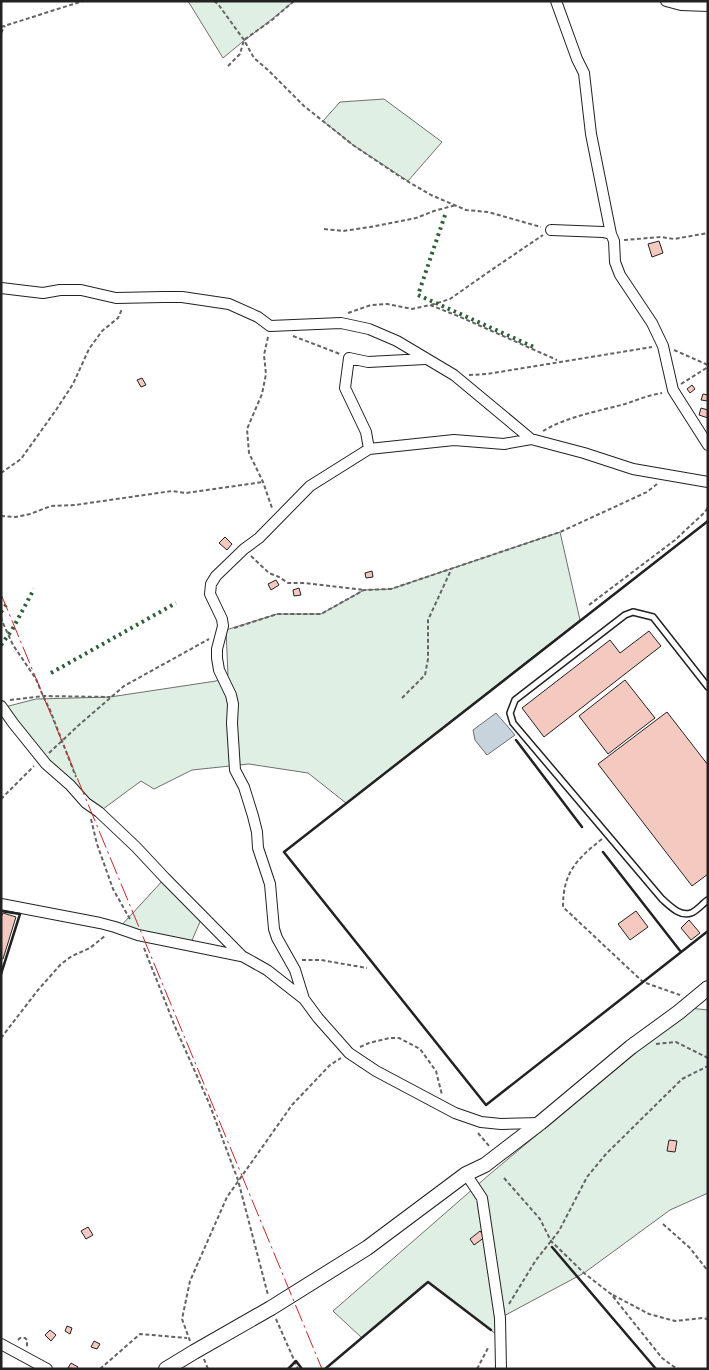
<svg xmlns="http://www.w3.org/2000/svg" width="709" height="1370" font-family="Merriweather,serif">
<rect width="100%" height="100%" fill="#fff"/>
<path fill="#e0efe3" stroke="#6f6f6f" d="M 188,1 L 294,1 C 271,21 246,38 223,58 Z
M 384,99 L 442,142 L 408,181 L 353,145 L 323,121 L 340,102 Z
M 560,532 L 580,620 L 346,803 L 308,773 L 249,764 L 192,770 L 154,789 L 141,781 L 99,812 L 78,792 L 1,708 L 36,699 L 110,697 L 216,681 L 228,675 L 226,630 L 277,614 L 321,614 L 364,590 L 391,589 Z
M 165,878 L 203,915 L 190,945 L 119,928 Z
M 689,1008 L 708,1010 L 708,1193 L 670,1210 L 584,1273 L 500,1318 L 496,1334 L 428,1282 L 362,1338 L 333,1311 L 490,1174 Z"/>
<path fill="#c7d3dd" stroke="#6f6f6f" d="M 496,713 L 515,735 L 487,755 L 475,740 L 473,730 Z"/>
<path fill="#f3c9c0" stroke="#222" d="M 659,241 L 663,253 L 652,257 L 648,244 Z
M 142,378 L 146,385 L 141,387 L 137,380 Z
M 692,385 L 695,389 L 690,393 L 687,389 Z
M 703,394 L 708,395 L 708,401 L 701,400 Z
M 701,408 L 708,410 L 708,418 L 699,415 Z
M 225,537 L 232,544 L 227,550 L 219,543 Z
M 372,571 L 373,577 L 366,578 L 365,573 Z
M 276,580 L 279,585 L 271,590 L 268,584 Z
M 299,588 L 301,595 L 294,596 L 293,590 Z
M 649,631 L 661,646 L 544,737 L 522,708 L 610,640 L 620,653 Z
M 625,680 L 655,718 L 608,754 L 579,716 Z
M 667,712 L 708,765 L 708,874 L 692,886 L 598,764 Z
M 636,911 L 648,927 L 630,940 L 618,924 Z
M 3,913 L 16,917 L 3,959 L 1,959 L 1,917 Z
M 689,920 L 700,933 L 691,940 L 681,928 Z
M 669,1140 L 677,1141 L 675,1152 L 667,1151 Z
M 88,1227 L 93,1235 L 86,1239 L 81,1231 Z
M 480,1231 L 485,1237 L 474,1245 L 470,1239 Z
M 67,1326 L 72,1328 L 70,1334 L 65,1331 Z
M 50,1330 L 56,1335 L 51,1341 L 45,1335 Z
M 94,1341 L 100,1344 L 97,1349 L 91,1347 Z
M 71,1363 L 78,1367 L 77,1369 L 68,1368 Z"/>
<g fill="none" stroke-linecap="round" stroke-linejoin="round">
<g stroke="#222" stroke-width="8">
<path id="lane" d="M 708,687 L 653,617 L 633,612 L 625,615 L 515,700 L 510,713 L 513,723 L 662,899 C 670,906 680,917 691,913 C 697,911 703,903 708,900"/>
</g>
<g stroke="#222" stroke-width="12">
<path id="street" d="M 556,1 L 577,59 L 584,73 L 591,134 L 611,234
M 666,1 L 681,5 L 708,6
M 551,230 L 603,232 L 611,234 L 614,241 L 615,262 L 620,275 L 652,323 L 663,346 L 673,390 L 708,445
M 1,288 L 43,293 L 60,290 L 81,290 L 116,298 L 163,297 L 182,297 L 229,304 L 258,317 L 270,326 L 341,323 L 369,329 L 397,341 L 454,375 L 531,439 L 584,453 L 633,469 L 708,482
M 369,449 L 366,432 L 345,388 L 349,358 L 368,362 L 425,359
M 1,706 L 13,723 L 46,764 L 70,785 L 86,803 L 99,812 L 136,847 L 165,878 L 242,956 L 267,970 L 304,999 L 318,1018 L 349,1053 L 376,1071 L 455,1113 L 481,1122 L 501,1124 L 540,1123
M 1,904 L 100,923 L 115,927 L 138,935 L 241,956
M 304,999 L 295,970 L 277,938 L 274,929 L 270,884 L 258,848 L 257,832 L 253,816 L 244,787 L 235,770 L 232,723 L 233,704 L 231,695 L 219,670 L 217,658 L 217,649 L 223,626 L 222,619 L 210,594 L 211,584 L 216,576 L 244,549 L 259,538 L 310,486 L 369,449 L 454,440 L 504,444 L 531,439
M 466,1174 L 482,1198 L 500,1318 L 501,1369
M 1,1344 L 47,1369"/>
</g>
<g stroke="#222" stroke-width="16">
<path id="secondary" d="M 166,1369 L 194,1352 L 271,1308 L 367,1248 L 466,1174 L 485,1165 L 498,1155 L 540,1123 L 631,1047 L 679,1012 L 708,988"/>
</g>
<path stroke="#646464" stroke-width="2" stroke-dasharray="4 2.5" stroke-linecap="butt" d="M 214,1 L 218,4 L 244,40 L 254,58 L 268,70 L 304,106 L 353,145 L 402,178 L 431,195 L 466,210 L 488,212 L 541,227
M 1,27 L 83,1
M 1,33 L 5,26
M 228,66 L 240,54 L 244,40 L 272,20 L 294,1
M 324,229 L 343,231 L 370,227 L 416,218 L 434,211 L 456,205
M 624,240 L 661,237 L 674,239 L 708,233
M 431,305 L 450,299 L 487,273 L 543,235
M 348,313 L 371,305 L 387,304 L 412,309 L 430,305 L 458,316 L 557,360
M 293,336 L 340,354
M 268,337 L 264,355 L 266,374 L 262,394 L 247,429 L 249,453 L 263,482 L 272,508
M 674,350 L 708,365
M 469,375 L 487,374 L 652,347
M 681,384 L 708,367
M 543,431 C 566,417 599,411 625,404 C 637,400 649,395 662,393
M 1,473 L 21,459 L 56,410 L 73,384 L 89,349 L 102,331 L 118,318 L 122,309
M 1,516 L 16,517 L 30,514 L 51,506 L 75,505 L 172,491 L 186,493 L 263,482
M 251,556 L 269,573 L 279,577 L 288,583 L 305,583 L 364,590
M 589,605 L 675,540 L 705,512 L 708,507
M 1,617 L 2,621 L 13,645 L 36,679 L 43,696 L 50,710 L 76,777
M 234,628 L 277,614 L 321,614 L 364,590 L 391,589 L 560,532 L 647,492 L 657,484
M 402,698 L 425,675 L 428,659 L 428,620 L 451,570
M 10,700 L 43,696 L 110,697
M 49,753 L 80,724 L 124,686 L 209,639
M 1,799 L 34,766
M 91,819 L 97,844 L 113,889 L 131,921
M 602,839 C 577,859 563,872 563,907 L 643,982 L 680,995
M 144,948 L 176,1029 L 209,1103 L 238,1180 L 268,1295
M 302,960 L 321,960 L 367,968
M 1,1038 L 38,990 L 61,964 L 72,956 L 90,948 L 106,935
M 656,1044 L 676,1042 L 708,1058
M 360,1047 L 369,1043 L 390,1038 L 399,1038 L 420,1049 L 436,1071 L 442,1095
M 478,1133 L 489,1146
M 504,1178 L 540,1219 L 551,1241 L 584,1273 L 611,1294 L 662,1358 L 677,1369
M 663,1224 L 690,1248 L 708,1271
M 613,1295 L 649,1314 L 675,1321 L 702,1318 L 708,1319
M 509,1304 L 536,1260 L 559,1231 L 587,1177 L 606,1154 L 682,1079 L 708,1066
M 276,1319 L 298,1369
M 18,1340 L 20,1338 L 25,1338 L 27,1340 L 27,1347
M 190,1341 L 182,1319 L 190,1281 L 227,1197 L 292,1105 L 330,1065 L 341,1058
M 204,1359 L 208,1369
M 100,1369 L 140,1334 L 187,1338
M 477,1369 L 489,1346"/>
<use href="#lane" stroke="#fff" stroke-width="5"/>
<use href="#street" stroke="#fff" stroke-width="10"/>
<use href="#secondary" stroke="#fff" stroke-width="14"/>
<path stroke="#2f5e38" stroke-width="4" stroke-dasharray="2.5 4" stroke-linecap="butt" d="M 445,215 L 418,295 L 536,348
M 1,612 L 6,605
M 1,645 L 12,630 L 34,589
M 51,673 L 176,603
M 1,695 L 2,695"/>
<path stroke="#222" stroke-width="2.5" d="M 708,521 L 284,852 L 486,1105 L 708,931
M 516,740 L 582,827
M 603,852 L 681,952
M 1,911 L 20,914 L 1,974
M 552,1247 L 656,1369
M 288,1369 L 296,1361 L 302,1369
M 325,1369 L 428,1282 L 491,1330"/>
<path stroke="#c62828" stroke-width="1" stroke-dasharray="18 4 2.5 4" stroke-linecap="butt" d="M 1,594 L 322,1369"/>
</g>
<rect width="709" height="1370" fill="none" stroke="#222222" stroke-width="5"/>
</svg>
